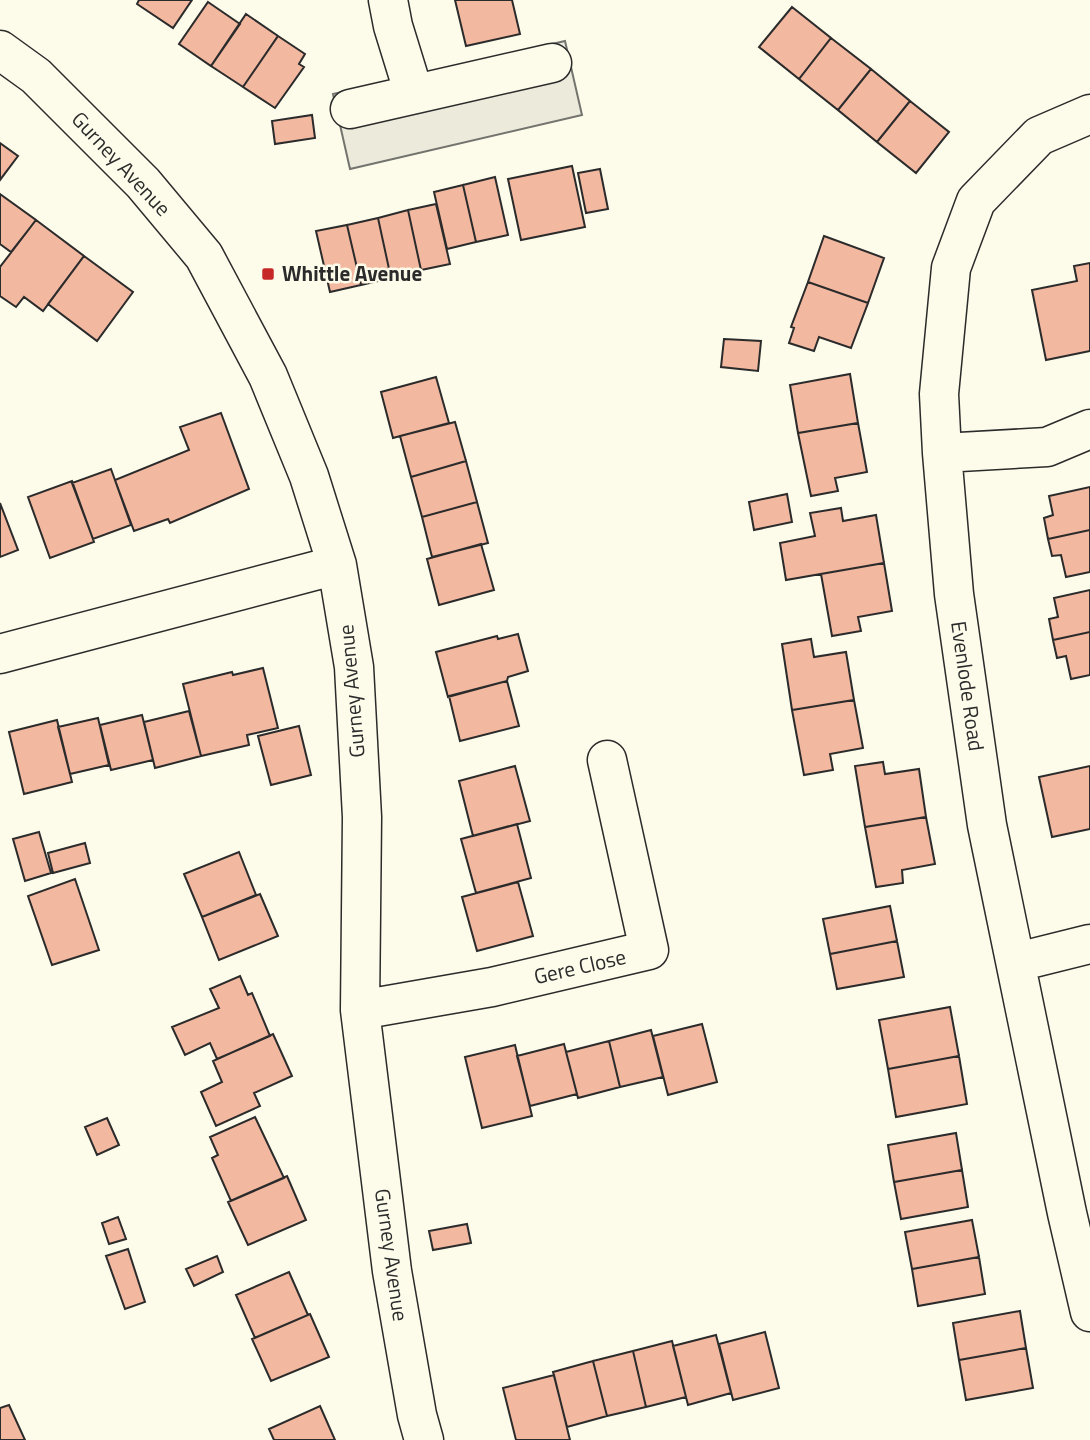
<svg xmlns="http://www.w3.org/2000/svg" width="1090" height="1440" font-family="'Titillium Web',sans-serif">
<rect width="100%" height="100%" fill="#fdfbea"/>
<path fill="#eceadb" stroke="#74746e" stroke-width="2" d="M 565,41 L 582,115 L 350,169 L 333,94 Z"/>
<path fill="#f2b8a0" stroke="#2b2b2b" stroke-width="2" d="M 139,0 L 192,0 L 173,28 L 137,4 Z
M 455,0 L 512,0 L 520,34 L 466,46 Z
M 208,2 L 240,24 L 211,66 L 179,44 Z
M 792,7 L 831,38 L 799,79 L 759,47 Z
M 246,14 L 278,36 L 243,87 L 211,66 Z
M 278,36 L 305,54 L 299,64 L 304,67 L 275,108 L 243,87 Z
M 831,38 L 871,69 L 838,110 L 799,79 Z
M 871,69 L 910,101 L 877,142 L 838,110 Z
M 910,101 L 949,132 L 916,173 L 877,142 Z
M 312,115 L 315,138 L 275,144 L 272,121 Z
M 0,143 L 18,156 L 0,180 Z
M 572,166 L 585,227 L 521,240 L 508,179 Z
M 600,169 L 608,209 L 586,213 L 578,173 Z
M 495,177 L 508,235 L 476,242 L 463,185 Z
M 463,185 L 476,242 L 447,249 L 434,192 Z
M 0,194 L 36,220 L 11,252 L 0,244 Z
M 436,204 L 450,264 L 421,270 L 408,210 Z
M 408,210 L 421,270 L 391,278 L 378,218 Z
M 378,218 L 391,278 L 361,285 L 347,225 Z
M 36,220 L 84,256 L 43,311 L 24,297 L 16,307 L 0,296 L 0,267 Z
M 347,225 L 361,285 L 330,292 L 316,231 Z
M 824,236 L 884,258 L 868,303 L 808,282 Z
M 84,256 L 133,292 L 97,341 L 48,304 Z
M 1090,263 L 1090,351 L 1046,360 L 1032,290 L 1077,281 L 1074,266 Z
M 808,282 L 868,303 L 851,348 L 819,337 L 814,351 L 789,343 L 794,328 L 791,327 Z
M 724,339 L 761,341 L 758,371 L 721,367 Z
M 850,374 L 858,423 L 798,433 L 790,385 Z
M 436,377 L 449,423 L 393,438 L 381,392 Z
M 221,413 L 249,489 L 170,523 L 168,519 L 134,531 L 115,480 L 189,450 L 180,427 Z
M 455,422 L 466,461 L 411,477 L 400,436 Z
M 858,423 L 867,472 L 835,478 L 838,491 L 811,496 L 798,433 Z
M 466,461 L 477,502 L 422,517 L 411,477 Z
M 111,469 L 131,525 L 93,539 L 72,483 Z
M 72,481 L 94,542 L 50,558 L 28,497 Z
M 1090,487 L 1090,530 L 1048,539 L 1044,518 L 1053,515 L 1049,496 Z
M 787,494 L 792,522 L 754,530 L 749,502 Z
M 477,502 L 488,543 L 432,557 L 422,517 Z
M 0,503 L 18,550 L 0,557 Z
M 841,508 L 843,521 L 876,515 L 884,563 L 786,580 L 780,543 L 815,536 L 810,513 Z
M 1090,530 L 1090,572 L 1066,577 L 1061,555 L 1052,556 L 1048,539 Z
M 481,544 L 494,590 L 439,605 L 427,559 Z
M 884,563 L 892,611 L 858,617 L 861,631 L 832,636 L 821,574 Z
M 1090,590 L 1090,632 L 1053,640 L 1049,619 L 1058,617 L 1054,598 Z
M 1090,632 L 1090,675 L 1071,679 L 1066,656 L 1057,658 L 1053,640 Z
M 518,634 L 528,671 L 508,677 L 507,681 L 448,697 L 436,652 L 497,636 L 498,639 Z
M 811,639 L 814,657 L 846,652 L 854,700 L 792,710 L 782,644 Z
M 263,668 L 278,728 L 247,735 L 249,745 L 201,756 L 183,684 L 232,672 L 233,675 Z
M 507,681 L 519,726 L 460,741 L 449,696 Z
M 854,700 L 863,748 L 830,754 L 833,770 L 804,775 L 792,710 Z
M 189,711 L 201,756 L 155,768 L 144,722 Z
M 142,715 L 153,760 L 111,770 L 100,725 Z
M 98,718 L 109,765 L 70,774 L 58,727 Z
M 57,720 L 72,782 L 24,794 L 9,732 Z
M 299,726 L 311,775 L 271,785 L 258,736 Z
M 883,762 L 885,774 L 919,769 L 926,817 L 865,827 L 855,766 Z
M 515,766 L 530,821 L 473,836 L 459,781 Z
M 1090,766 L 1090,829 L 1052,837 L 1039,777 Z
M 926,817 L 935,864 L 902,870 L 903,883 L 876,887 L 865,827 Z
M 517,824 L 531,878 L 476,893 L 461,839 Z
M 39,832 L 51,873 L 25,881 L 13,839 Z
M 85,843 L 90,863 L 53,873 L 48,853 Z
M 239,852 L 256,895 L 202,917 L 184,874 Z
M 75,879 L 99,950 L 52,965 L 28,896 Z
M 518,882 L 533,936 L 477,951 L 462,897 Z
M 260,894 L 278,936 L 219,960 L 202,917 Z
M 890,906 L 897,941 L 830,954 L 823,919 Z
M 897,941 L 904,977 L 837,989 L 830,954 Z
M 240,976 L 248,995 L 252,993 L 270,1036 L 217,1059 L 210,1043 L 185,1055 L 172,1027 L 219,1008 L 210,989 Z
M 950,1007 L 959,1056 L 888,1069 L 879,1020 Z
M 702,1024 L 717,1082 L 668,1095 L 653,1036 Z
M 651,1030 L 663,1077 L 620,1087 L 609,1041 Z
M 273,1034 L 292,1076 L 254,1093 L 260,1106 L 216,1126 L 201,1092 L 222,1082 L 213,1061 Z
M 609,1041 L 620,1087 L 578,1098 L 566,1052 Z
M 564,1044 L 577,1094 L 530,1106 L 517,1056 Z
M 515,1045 L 532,1116 L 482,1128 L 465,1057 Z
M 959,1056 L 967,1104 L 896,1117 L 888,1069 Z
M 255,1117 L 284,1178 L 231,1201 L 212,1158 L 218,1155 L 210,1137 Z
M 107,1118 L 119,1145 L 97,1155 L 85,1127 Z
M 956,1133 L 962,1170 L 894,1182 L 888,1145 Z
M 962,1170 L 968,1207 L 901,1219 L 894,1182 Z
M 287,1176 L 306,1220 L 248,1245 L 228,1202 Z
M 118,1217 L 126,1239 L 109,1244 L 102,1223 Z
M 972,1220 L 979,1257 L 912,1269 L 905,1232 Z
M 467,1224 L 471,1243 L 433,1250 L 429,1231 Z
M 128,1249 L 145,1302 L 125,1309 L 106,1256 Z
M 217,1256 L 223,1272 L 194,1286 L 186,1269 Z
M 979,1257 L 985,1294 L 918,1306 L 912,1269 Z
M 289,1272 L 308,1315 L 255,1338 L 236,1295 Z
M 1020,1311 L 1026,1348 L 959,1360 L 953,1323 Z
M 310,1314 L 329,1357 L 271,1381 L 252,1339 Z
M 765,1332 L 779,1388 L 733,1400 L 719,1344 Z
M 716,1335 L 731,1393 L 688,1405 L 673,1346 Z
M 672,1341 L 686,1397 L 646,1407 L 633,1351 Z
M 1026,1348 L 1033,1388 L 966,1400 L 959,1360 Z
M 633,1351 L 646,1407 L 607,1416 L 593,1361 Z
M 593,1361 L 607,1416 L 567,1427 L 553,1372 Z
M 554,1375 L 570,1440 L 516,1440 L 503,1388 Z
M 9,1405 L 25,1440 L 0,1440 L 0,1408 Z
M 320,1406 L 335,1440 L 274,1440 L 269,1429 Z"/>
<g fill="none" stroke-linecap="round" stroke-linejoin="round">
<g stroke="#2b2b2b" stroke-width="41">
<path id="street" d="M 388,0 L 393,26 L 414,94
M 0,50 L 36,76 L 143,183 L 204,256 L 268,376 L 309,476 L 337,565 L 354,667 L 362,817 L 360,1010 L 392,1271 L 417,1415 L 424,1440
M 350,109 L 552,63
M 1090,114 L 1039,136 L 976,201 L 951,268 L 939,394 L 942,453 L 954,594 L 987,825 L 1067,1213 L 1090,1312
M 942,453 L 1047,447 L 1090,429
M 0,654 L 337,565
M 1017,962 L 1090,944
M 360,1010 L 492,987 L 649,950 L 607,760"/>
</g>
<use href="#street" stroke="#fdfbea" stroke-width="38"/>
</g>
<rect fill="#c62828" stroke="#fdfbea" stroke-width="2.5" x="261" y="267" width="14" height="14" rx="3.5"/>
<g text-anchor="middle" stroke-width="5" stroke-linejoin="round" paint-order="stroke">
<g font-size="21" fill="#2b2b2b" stroke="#fdfbea">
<text transform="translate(121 164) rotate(47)" y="7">Gurney Avenue</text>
<text transform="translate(967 686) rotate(82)" y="7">Evenlode Road</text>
<text transform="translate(352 691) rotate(-95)" y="7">Gurney Avenue</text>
<text transform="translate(580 967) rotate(-13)" y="7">Gere Close</text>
<text transform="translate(391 1255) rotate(82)" y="7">Gurney Avenue</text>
</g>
<g font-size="21" font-weight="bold" fill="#2b2b2b" stroke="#fdfbea" text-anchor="start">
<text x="282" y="281">Whittle Avenue</text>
</g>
</g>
</svg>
